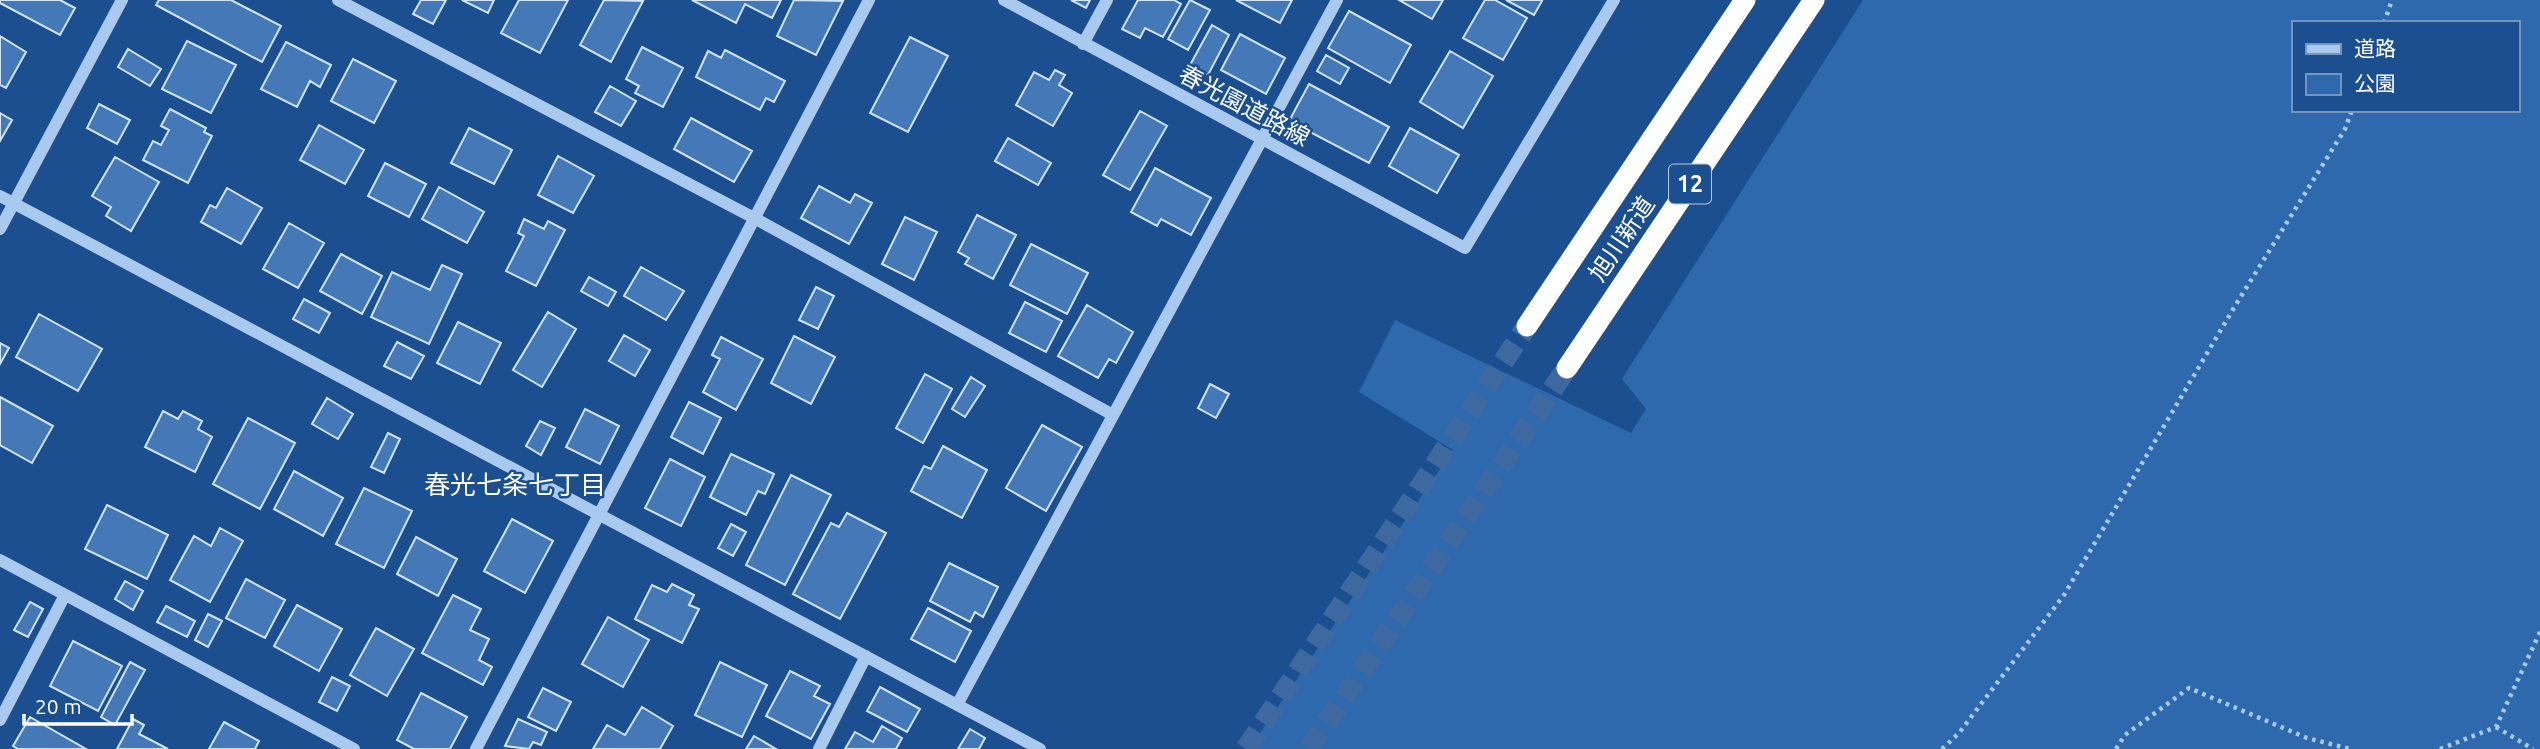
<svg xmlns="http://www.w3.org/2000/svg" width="2540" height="749" font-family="Ubuntu,'Noto Sans JP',sans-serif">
<rect width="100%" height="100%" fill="#1b4f8f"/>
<path fill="#2e69ad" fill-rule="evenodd" d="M 1863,0 L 2540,0 L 2540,749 L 1249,749 L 1453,450 L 1359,392 L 1395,320 L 1631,433 L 1646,409 L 1622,379 ZM 2293,23 L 2517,23 L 2517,110 L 2293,110 Z"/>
<path fill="#4478b7" stroke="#cfe3fa" stroke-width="2" d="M 0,0 L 60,0 L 75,8 L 60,35 L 0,3 Z
M 159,0 L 231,0 L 281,26 L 262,62 L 156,5 Z
M 421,0 L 446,0 L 433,24 L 413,14 Z
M 462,0 L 494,0 L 488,13 Z
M 519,0 L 568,0 L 540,53 L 501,33 Z
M 604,0 L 643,1 L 611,62 L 580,45 Z
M 692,0 L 781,0 L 772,18 L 745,4 L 736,23 Z
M 794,0 L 843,1 L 816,55 L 777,36 Z
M 1071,0 L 1090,0 L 1086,8 Z
M 1138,0 L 1174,0 L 1181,4 L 1163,37 L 1145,28 L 1140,38 L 1122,29 Z
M 1190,0 L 1210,10 L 1188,50 L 1168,39 Z
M 1236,0 L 1292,0 L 1280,23 Z
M 1399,0 L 1443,0 L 1432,19 Z
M 1485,0 L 1495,0 L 1527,18 L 1503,60 L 1463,38 Z
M 1506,0 L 1540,0 L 1542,1 L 1534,15 Z
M 1349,11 L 1411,45 L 1390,83 L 1328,48 Z
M 1212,25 L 1229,35 L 1208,75 L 1190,65 Z
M 1240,34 L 1285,58 L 1266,94 L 1221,70 Z
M 0,36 L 26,52 L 6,88 L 0,85 Z
M 910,37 L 948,56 L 908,132 L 870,113 Z
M 187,41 L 236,65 L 211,113 L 162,89 Z
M 286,42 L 331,65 L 320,87 L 310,81 L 297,107 L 261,89 Z
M 642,47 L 683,68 L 663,107 L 635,93 L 639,86 L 626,79 Z
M 128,49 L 161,69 L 150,86 L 118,67 Z
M 725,50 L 785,81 L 774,102 L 766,98 L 760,110 L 696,77 L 708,51 L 721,58 Z
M 1450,51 L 1493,76 L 1463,128 L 1420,102 Z
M 1326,55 L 1349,68 L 1340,84 L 1317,71 Z
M 353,59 L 396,81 L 374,123 L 331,101 Z
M 1055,70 L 1065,75 L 1059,85 L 1072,93 L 1053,126 L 1016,105 L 1034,72 L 1049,80 Z
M 1309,84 L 1389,127 L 1369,163 L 1289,121 Z
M 610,86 L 636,101 L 621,126 L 595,112 Z
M 99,104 L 130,120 L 117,144 L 87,128 Z
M 170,109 L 206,128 L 204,132 L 212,136 L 188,183 L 143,160 L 153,141 L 161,145 L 169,130 L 161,126 Z
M 1140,111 L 1167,126 L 1130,190 L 1103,175 Z
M 0,113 L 12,120 L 0,141 Z
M 691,118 L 752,151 L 734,182 L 674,149 Z
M 319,125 L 364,150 L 345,184 L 300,160 Z
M 469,128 L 512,150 L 494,184 L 451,163 Z
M 1410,128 L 1459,155 L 1437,193 L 1389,166 Z
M 1008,138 L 1051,163 L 1038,185 L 995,161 Z
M 558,156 L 594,176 L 573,213 L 538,195 Z
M 115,157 L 159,182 L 131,231 L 106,216 L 111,207 L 92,196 Z
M 385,163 L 426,184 L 409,217 L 368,196 Z
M 1155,168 L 1211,198 L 1191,235 L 1161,219 L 1157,226 L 1131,212 Z
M 819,186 L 850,203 L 855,194 L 872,203 L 849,244 L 801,218 Z
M 439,187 L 484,212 L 467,243 L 422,219 Z
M 227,188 L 262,208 L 241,244 L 201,222 L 210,205 L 216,208 Z
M 977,215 L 1016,235 L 993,279 L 965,264 L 969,258 L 958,252 Z
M 905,217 L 937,232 L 914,280 L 882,264 Z
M 524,219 L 544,229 L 548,221 L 565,230 L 536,286 L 506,271 L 524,236 L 518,233 Z
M 289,223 L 324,243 L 298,288 L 263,269 Z
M 1031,244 L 1088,273 L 1067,314 L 1010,285 Z
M 341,254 L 382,276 L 362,314 L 320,291 Z
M 442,265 L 462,274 L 429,344 L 371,317 L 392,272 L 430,290 Z
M 641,267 L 684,291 L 666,320 L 624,296 Z
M 589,277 L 616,292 L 608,306 L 581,291 Z
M 816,287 L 834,296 L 818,329 L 799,320 Z
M 304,299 L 330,313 L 319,333 L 293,319 Z
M 1025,302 L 1062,321 L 1046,352 L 1009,333 Z
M 1087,305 L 1133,332 L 1116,363 L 1109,359 L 1098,378 L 1058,356 Z
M 548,312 L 576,329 L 542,387 L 513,370 Z
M 39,314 L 102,349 L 78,391 L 16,357 Z
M 458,322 L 501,343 L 480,384 L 437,363 Z
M 624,335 L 650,350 L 635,376 L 609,361 Z
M 794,336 L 835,357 L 811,404 L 771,383 Z
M 721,337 L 763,359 L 736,410 L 703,392 L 720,359 L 712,355 Z
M 397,342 L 424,356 L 411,379 L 384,366 Z
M 0,343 L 9,348 L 0,364 Z
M 925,374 L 952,389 L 923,443 L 896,428 Z
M 971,377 L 985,386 L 965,417 L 952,409 Z
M 1210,384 L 1229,394 L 1216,418 L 1198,408 Z
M 0,397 L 53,426 L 32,463 L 0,445 Z
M 327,398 L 353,414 L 338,439 L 312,424 Z
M 689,402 L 721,418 L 703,454 L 671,437 Z
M 585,409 L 619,426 L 600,464 L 566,447 Z
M 163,411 L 178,419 L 183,411 L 202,421 L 198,429 L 212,437 L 195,472 L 145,447 Z
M 248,418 L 295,443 L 260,509 L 213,484 Z
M 540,421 L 555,428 L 541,455 L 526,446 Z
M 1042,425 L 1082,447 L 1046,511 L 1006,488 Z
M 388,433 L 400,439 L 384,473 L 371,467 Z
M 943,446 L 987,470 L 962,518 L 911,491 L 924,466 L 931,469 Z
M 731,454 L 774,474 L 765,494 L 758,491 L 746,515 L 710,497 Z
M 670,459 L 705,477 L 681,526 L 645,508 Z
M 294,471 L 343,498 L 323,536 L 274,509 Z
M 791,475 L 831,495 L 785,585 L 746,565 Z
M 364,488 L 412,511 L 384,568 L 336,544 Z
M 107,505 L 168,535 L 147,579 L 85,549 Z
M 847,513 L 886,533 L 840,619 L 793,594 L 831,523 L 839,527 Z
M 512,519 L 553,541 L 525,593 L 484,571 Z
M 731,524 L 746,532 L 733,556 L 718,548 Z
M 220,528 L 243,541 L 210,602 L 170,580 L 194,536 L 211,546 Z
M 416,537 L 457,559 L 438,596 L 397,574 Z
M 949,563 L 998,587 L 983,617 L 975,612 L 970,622 L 930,601 Z
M 246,579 L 285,600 L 265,638 L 226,618 Z
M 125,581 L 143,591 L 133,610 L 115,599 Z
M 672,584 L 694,595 L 689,605 L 699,609 L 682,643 L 635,619 L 652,585 L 667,592 Z
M 453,595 L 481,609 L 470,630 L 489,639 L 479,660 L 492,667 L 483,685 L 422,653 Z
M 30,602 L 43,609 L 28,637 L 14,630 Z
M 297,605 L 342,629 L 319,671 L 274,646 Z
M 166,606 L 195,621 L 187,637 L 157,622 Z
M 928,608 L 971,631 L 955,662 L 911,639 Z
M 208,614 L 222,621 L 208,647 L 195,640 Z
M 608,617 L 649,640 L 623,687 L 582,664 Z
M 376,628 L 414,649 L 387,696 L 350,675 Z
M 73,641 L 122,666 L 98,711 L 50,686 Z
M 130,662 L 145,670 L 115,725 L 101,717 Z
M 720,662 L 767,685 L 742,737 L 695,715 Z
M 790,671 L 820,686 L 814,696 L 830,704 L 811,739 L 766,716 Z
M 332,677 L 350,686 L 337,711 L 319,702 Z
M 880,687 L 920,709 L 907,732 L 867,711 Z
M 543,688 L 571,702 L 556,731 L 528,717 Z
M 421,693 L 467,717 L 450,749 L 414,749 L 397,740 Z
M 642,707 L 673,726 L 660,749 L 593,749 L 607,725 L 625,735 Z
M 30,717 L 86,749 L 18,749 L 13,746 Z
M 133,719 L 144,725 L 139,734 L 168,749 L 117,749 Z
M 518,719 L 547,732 L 541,745 L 533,742 L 529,749 L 505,746 Z
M 224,722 L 259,741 L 255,749 L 209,749 Z
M 882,726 L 902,738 L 896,749 L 845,749 L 855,732 L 873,742 Z
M 970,729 L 985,738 L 979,749 L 958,749 Z
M 754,736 L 776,749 L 746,749 Z"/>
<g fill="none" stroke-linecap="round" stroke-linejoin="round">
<path stroke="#3d69a0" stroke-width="21" stroke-dasharray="21 10" stroke-linecap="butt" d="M 1246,749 L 1527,326
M 1309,749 L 1567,368"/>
<path stroke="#a9c9ee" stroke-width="4.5" stroke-dasharray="3.5 5" stroke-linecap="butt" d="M 2384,23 L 2392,0
M 2496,727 L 2533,749
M 1942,749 L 1959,733 L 2064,595 L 2235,306 L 2345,129 L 2352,110
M 2116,749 L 2125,735 L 2189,688 L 2307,738 L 2350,749
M 2440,749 L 2496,727 L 2540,632"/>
<path stroke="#a9c9ee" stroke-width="12" d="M 338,0 L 756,219 L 1113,415
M 1004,0 L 1465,248 L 1614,0
M 1083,44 L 1107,0
M 0,196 L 1040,749
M 0,229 L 122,0
M 0,560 L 354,749
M 957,705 L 1337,0
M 0,720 L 65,595
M 476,749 L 869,0
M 819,749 L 866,656"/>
<path stroke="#fff" stroke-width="21" d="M 1527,326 L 1745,0
M 1567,368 L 1814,0"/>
</g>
<g text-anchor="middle" stroke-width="5" stroke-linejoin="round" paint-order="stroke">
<rect fill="#1b4f8f" stroke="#bbcadd" stroke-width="2" x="1669" y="164.5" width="42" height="39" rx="5"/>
<g font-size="23" font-weight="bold" fill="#fff">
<text x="1690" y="192">12</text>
</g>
<g font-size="24" fill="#fff" stroke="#1b4f8f">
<text transform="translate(1244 106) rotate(28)" y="8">春光園道路線</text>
<text transform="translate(1622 239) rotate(-56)" y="8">旭川新道</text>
</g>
<g font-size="26" fill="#fff" stroke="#1b4f8f">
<text x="515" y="494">春光七条七丁目</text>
</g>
</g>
<rect x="2292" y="21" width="228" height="91" fill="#1b4f8f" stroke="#7695bc" stroke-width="2"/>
<rect x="2306" y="44" width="35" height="10" fill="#a9c9ee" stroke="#7695bc" stroke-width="2"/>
<text x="2354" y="56" font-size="21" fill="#ffffff">道路</text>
<rect x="2306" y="74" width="35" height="21" fill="#2e69ad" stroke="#7695bc" stroke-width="2"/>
<text x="2354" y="91" font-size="21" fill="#ffffff">公園</text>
<path d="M24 714v10h108v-10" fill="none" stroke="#ffffff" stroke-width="3.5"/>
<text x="35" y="714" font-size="21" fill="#ffffff" stroke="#1b4f8f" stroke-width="5" paint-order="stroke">20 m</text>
</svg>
